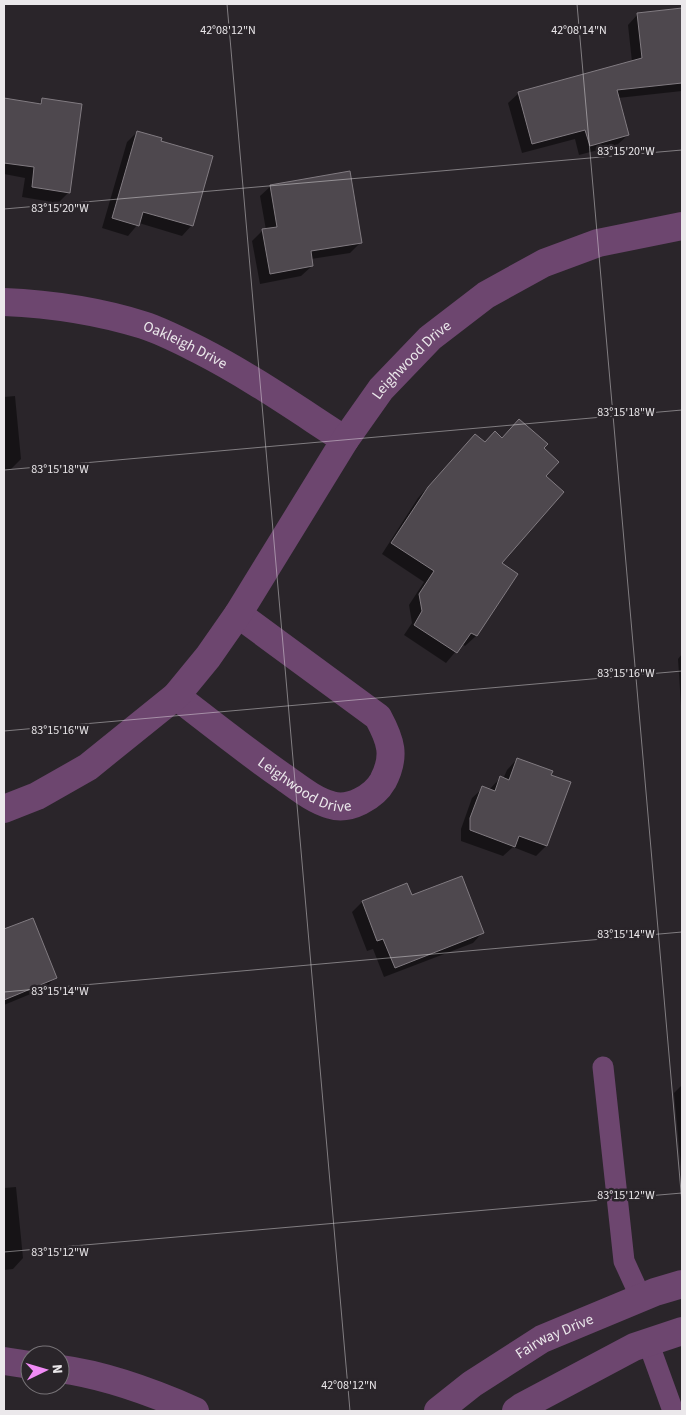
<svg xmlns="http://www.w3.org/2000/svg" width="686" height="1415" font-family="'Source Sans 3',sans-serif">
<rect width="100%" height="100%" fill="#2a252a"/>
<path fill="#0007" d="M 682,9 L 682,91 L 618,98 L 628,135 L 617,145 L 579,155 L 575,139 L 522,153 L 508,103 L 519,93 L 632,62 L 628,25 L 638,14 Z
M 43,99 L 69,192 L 58,203 L 22,197 L 25,178 L 4,174 L 4,100 L 37,105 Z
M 137,132 L 160,142 L 192,225 L 182,236 L 139,223 L 128,236 L 102,228 L 127,142 Z
M 271,186 L 361,242 L 350,253 L 311,259 L 312,266 L 301,276 L 260,284 L 252,241 L 263,230 L 266,230 L 260,196 Z
M 15,396 L 21,459 L 11,469 L 4,470 L 4,397 Z
M 501,439 L 542,448 L 544,476 L 500,564 L 516,574 L 476,636 L 465,646 L 462,644 L 446,663 L 404,635 L 412,623 L 409,605 L 424,582 L 382,554 L 418,498 L 465,446 Z
M 682,654 L 682,721 L 678,659 Z
M 517,759 L 550,776 L 546,846 L 536,856 L 513,847 L 503,856 L 461,841 L 461,829 L 472,798 L 483,788 L 489,790 L 500,778 L 503,779 L 507,770 Z
M 406,885 L 411,897 L 483,932 L 473,943 L 384,977 L 373,949 L 367,951 L 352,912 L 362,902 Z
M 32,919 L 55,978 L 45,988 L 4,1005 L 4,931 Z
M 682,1085 L 682,1177 L 674,1093 Z
M 16,1187 L 23,1258 L 13,1269 L 4,1270 L 4,1188 Z"/>
<path fill="#4e484e" stroke="#817b81" d="M 682,8 L 682,83 L 617,90 L 629,135 L 590,146 L 585,130 L 532,144 L 518,92 L 642,58 L 637,13 Z
M 4,98 L 41,104 L 42,98 L 82,104 L 70,193 L 32,187 L 34,167 L 4,163 Z
M 137,131 L 162,138 L 161,141 L 213,156 L 193,226 L 143,212 L 139,226 L 112,218 Z
M 350,171 L 362,243 L 311,251 L 313,266 L 270,274 L 262,229 L 277,227 L 270,185 Z
M 519,419 L 548,444 L 544,448 L 559,462 L 546,476 L 564,492 L 502,563 L 518,574 L 477,636 L 471,633 L 457,653 L 414,625 L 422,611 L 419,594 L 434,571 L 391,543 L 428,487 L 475,434 L 485,442 L 495,431 L 502,438 Z
M 517,758 L 553,771 L 551,775 L 571,782 L 547,846 L 519,836 L 515,847 L 470,830 L 470,818 L 482,786 L 495,791 L 500,776 L 509,780 Z
M 462,876 L 484,933 L 395,968 L 383,939 L 377,941 L 362,901 L 407,883 L 412,895 Z
M 33,918 L 57,978 L 4,1000 L 4,929 Z"/>
<g fill="none" stroke-linecap="round" stroke-linejoin="round">
<path stroke="#6d466f" stroke-width="21" d="M 603,1067 L 624,1261 L 641,1298
M 648,1342 L 673,1411"/>
<g stroke="#6d466f" stroke-width="28">
<path id="s1" d="M 4,302 C 51,304 98,311 143,325 C 162,331 181,341 199,350 C 250,376 297,409 345,440"/>
<path id="s2" d="M 176,696 C 211,723 246,751 282,776 C 298,787 313,800 331,805 C 349,811 374,797 383,781 C 396,756 391,741 378,717 L 238,614"/>
<path id="s3" d="M 4,809 L 37,796 L 88,767 L 176,696 L 208,657 L 238,614 L 345,440 L 381,389 L 430,338 L 486,295 L 544,263 L 598,243 L 682,226"/>
<path d="M 4,1361 L 30,1365"/>
<path d="M 60,1369 C 106,1375 152,1392 195,1411"/>
<path id="s4" d="M 438,1411 L 472,1384 L 542,1339 L 655,1292 L 682,1284"/>
<path d="M 516,1411 L 523,1406 L 634,1347 L 682,1331"/>
</g>
</g>
<path fill="none" stroke="#ebe8eb" stroke-width="1" stroke-opacity="0.45" d="M 227,4 L 350,1411M 577,4 L 682,1203M 4,209 L 682,150M 4,470 L 682,410M 4,731 L 682,671M 4,992 L 682,932M 4,1252 L 682,1193"/>
<g text-anchor="middle" stroke-width="5" stroke-linejoin="round" paint-order="stroke">
<g font-size="15" fill="#ebe8eb" stroke="#2a252a">
<text dy="5" stroke="none"><textPath href="#s1" startOffset="188">Oakleigh Drive</textPath></text>
<text dy="5" stroke="none"><textPath href="#s3" startOffset="619">Leighwood Drive</textPath></text>
<text dy="5" stroke="none"><textPath href="#s2" startOffset="158">Leighwood Drive</textPath></text>
<text dy="5" stroke="none"><textPath href="#s4" startOffset="139">Fairway Drive</textPath></text>
</g>
</g>
<g font-size="12" text-anchor="middle" fill="#ebe8eb" stroke="#2a252a" stroke-width="5" stroke-linejoin="round" paint-order="stroke">
<text x="579" y="34">42°08'14"N</text>
<text x="228" y="34">42°08'12"N</text>
<text x="626" y="155">83°15'20"W</text>
<text x="60" y="212">83°15'20"W</text>
<text x="626" y="416">83°15'18"W</text>
<text x="60" y="473">83°15'18"W</text>
<text x="626" y="677">83°15'16"W</text>
<text x="60" y="734">83°15'16"W</text>
<text x="626" y="938">83°15'14"W</text>
<text x="60" y="995">83°15'14"W</text>
<text x="626" y="1199">83°15'12"W</text>
<text x="60" y="1256">83°15'12"W</text>
<text x="349" y="1389">42°08'12"N</text>
</g>
<rect width="686" height="1415" fill="none" stroke="#ebe8eb" stroke-width="10"/>
<g transform="translate(45 1370) rotate(85)"><circle r="24" fill="#2a252a" stroke="#777377"/>
<path d="M0-4L9 19L0 12L-9 19Z" fill="#f08bf5"/>
<text y="-8" font-size="14" font-weight="bold" text-anchor="middle" fill="#ebe8eb">N</text>
</g>
</svg>
